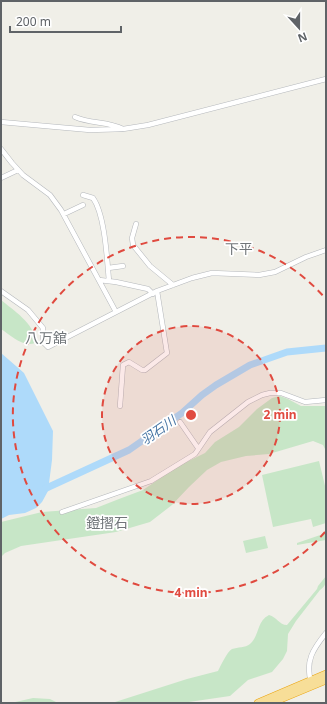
<svg xmlns="http://www.w3.org/2000/svg" width="327" height="704" font-family="'Noto Sans','Noto Sans JP',sans-serif">
<rect width="100%" height="100%" fill="#f0efe8"/>
<path fill="#c7e6c7" d="M 1,300 C 13,310 37,325 35,343 C 24,348 10,335 1,329 Z
M 280,396 L 288,399 L 301,406 L 326,406 L 326,451 L 323,445 L 313,441 L 269,454 L 246,456 L 221,462 L 207,470 L 189,487 L 172,505 L 150,522 L 116,532 L 21,546 L 5,553 L 1,557 L 1,522 L 42,512 L 96,508 L 119,499 L 143,490 L 162,477 L 172,469 L 205,453 L 215,442 L 239,427 L 257,409 L 272,398 Z
M 319,461 L 326,490 L 326,523 L 313,527 L 311,519 L 273,527 L 262,475 Z
M 326,533 L 326,540 L 297,545 L 297,543 Z
M 265,536 L 268,548 L 246,553 L 243,541 Z
M 326,576 C 326,582 326,586 320,590 L 296,621 L 288,634 L 287,651 L 283,659 L 272,672 L 248,680 L 230,696 L 182,703 L 112,703 L 187,679 L 218,671 C 221,665 227,652 232,649 C 238,647 245,648 250,644 C 260,635 256,622 269,615 C 277,617 279,625 287,625 L 317,589 L 318,586 Z
M 33,698 L 50,699 L 58,703 L 11,703 Z"/>
<path fill="#aedafa" d="M 1,353 L 24,373 L 53,431 L 52,460 L 48,491 L 42,502 L 36,508 L 25,513 L 9,515 L 1,519 Z"/>
<g fill="none" stroke-linecap="round" stroke-linejoin="round">
<path stroke="#aedafa" stroke-width="7" d="M 40,491 L 129,450 L 182,413 L 202,395 L 216,385 L 250,365 L 287,352 L 326,348"/>
<g stroke="#b5b8bc" stroke-width="5.5">
<path id="minor" d="M 75,117 C 91,124 108,121 123,129
M 1,122 L 90,130 L 123,129 L 148,125 L 326,79
M 1,149 L 12,163 L 23,175 L 50,195 L 61,210 L 116,312
M 1,178 L 18,170
M 83,195 L 93,198 C 105,215 107,259 109,281
M 64,214 L 83,205
M 136,224 L 132,238 L 133,245 L 150,266 L 173,285
M 108,268 L 123,266
M 99,280 L 116,282 L 148,289 L 153,294
M 1,291 L 28,310 L 43,328 L 43,342 L 48,347 L 157,291 L 192,278 L 212,273 L 259,275 L 275,272 L 306,257 L 326,250
M 120,406 L 123,365 L 129,362 L 142,370 L 145,370 L 167,353 L 157,291
M 180,422 L 198,448
M 62,512 L 151,481 L 195,454 L 210,432 L 248,402 L 262,395 L 270,393 L 281,393 L 305,402 L 326,400
M 311,682 C 305,661 313,649 326,633"/>
</g>
<g stroke="#eba40e" stroke-width="8">
<path id="highway" d="M 258,703 L 326,674
M 271,703 L 326,680"/>
</g>
<use href="#minor" stroke="#fff" stroke-width="4.5"/>
<use href="#highway" stroke="#f7de98" stroke-width="7"/>
</g>
<circle cx="191" cy="415" r="89" fill="#e04a3f" fill-opacity=".12"/>
<g fill="none" stroke="#e04a3f" stroke-width="2" stroke-dasharray="7 5">
<circle cx="191" cy="415" r="89"/>
<path d="M325 532A178 178 0 1 1 325 298"/>
</g>
<g text-anchor="middle" stroke-width="3.5" stroke-linejoin="round" paint-order="stroke">
<g font-size="13" font-style="italic" fill="#4775a4" stroke="#fff">
<text transform="translate(158 430) rotate(-35)" y="5">羽石川</text>
</g>
<g font-size="14" fill="#707579" stroke="#fff">
<text x="239" y="254">下平</text>
<text x="46" y="343">八万舘</text>
<text x="107" y="528">鐙摺石</text>
</g>
</g>
<circle cx="191" cy="415" r="6" fill="#e04a3f" stroke="#fff" stroke-width="2"/>
<g font-size="12" text-anchor="middle" font-weight="bold" fill="#e04a3f" stroke="#fff" stroke-width="3.5" stroke-linejoin="round" paint-order="stroke">
<text x="280" y="419">2 min</text>
<text x="191" y="597">4 min</text>
</g>
<rect width="327" height="704" fill="none" stroke="#5f6367" stroke-width="4"/>
<g transform="translate(299 28) rotate(159)" stroke="#ffffff" stroke-width="3" paint-order="stroke">
<path d="M0-3L7 15L0 10L-7 15Z" fill="#5f6367"/>
<text y="-6" font-size="11" font-weight="bold" text-anchor="middle" fill="#5f6367">N</text>
</g>
<path d="M10 26v6h111v-6" fill="none" stroke="#5f6367" stroke-width="2"/>
<text x="16" y="26" font-size="12" fill="#5f6367" stroke="#ffffff" stroke-width="3" paint-order="stroke">200 m</text>
</svg>
